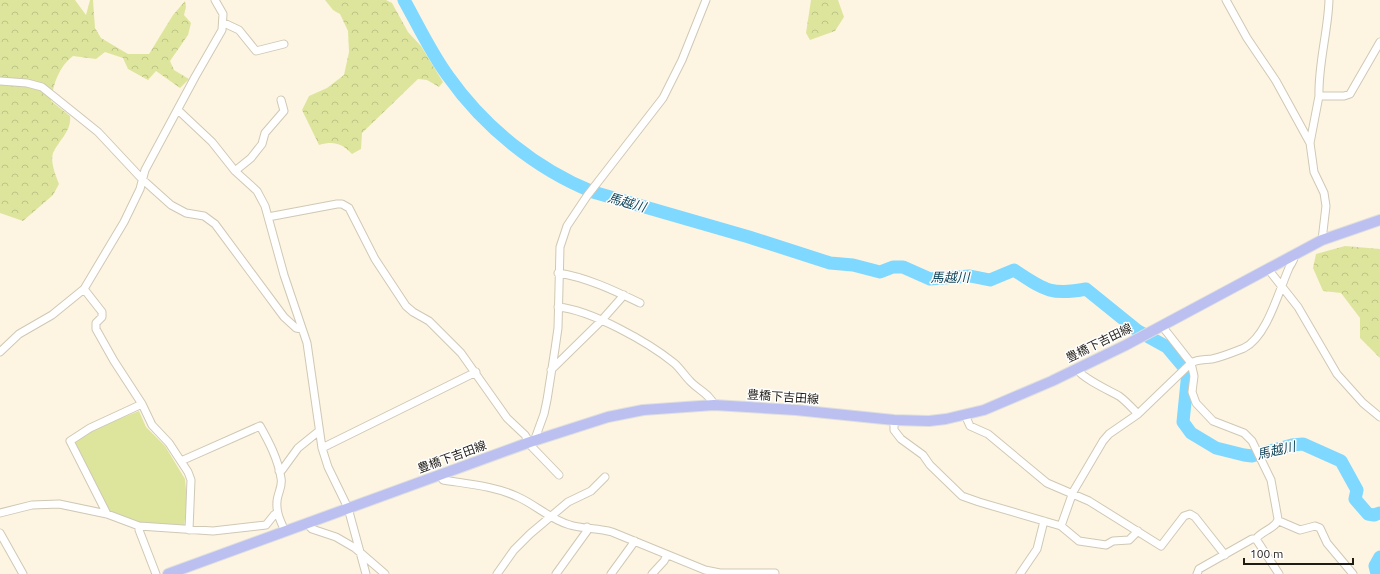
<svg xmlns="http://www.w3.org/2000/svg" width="1380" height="574" font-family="Ubuntu,'Noto Sans JP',sans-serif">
<defs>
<pattern id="forest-crowns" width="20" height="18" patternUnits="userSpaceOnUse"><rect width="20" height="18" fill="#dde59d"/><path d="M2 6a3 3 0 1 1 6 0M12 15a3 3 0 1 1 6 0" fill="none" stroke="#bdc486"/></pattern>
</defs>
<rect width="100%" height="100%" fill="#fdf5e2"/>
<path fill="#dde59d" d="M 139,411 L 146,427 L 165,446 L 185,479 L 187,499 L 184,529 L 138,524 L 110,513 L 73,441 L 92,430 Z"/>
<path fill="url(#forest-crowns)" d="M 0,0 L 75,0 L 86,15 L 90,0 L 93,0 L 95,28 L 101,38 L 128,54 L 149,54 L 173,15 L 185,1 L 186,7 L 184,15 L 191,23 L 188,35 L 170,61 L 174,70 L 189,79 L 180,88 L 156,71 L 148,80 L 128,69 L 123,58 L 105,52 L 96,59 L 73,56 C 59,66 53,85 51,101 L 70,116 C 72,131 59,140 53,153 C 50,162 56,176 59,184 L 53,195 L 23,221 L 0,213 Z
M 325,0 L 386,0 L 392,3 L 408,32 L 421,46 L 443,82 L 439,87 L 427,80 L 418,79 L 362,133 L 361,149 L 352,154 C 341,143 334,141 319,145 L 302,110 L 309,96 L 327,88 L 344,75 L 349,52 L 348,31 L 340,14 L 333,10 Z
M 811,0 L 838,0 L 844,17 L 835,31 L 810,40 L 806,33 Z
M 1345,246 L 1380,249 L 1380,358 L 1360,338 L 1360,318 L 1341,293 L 1323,291 L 1313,268 L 1316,254 Z"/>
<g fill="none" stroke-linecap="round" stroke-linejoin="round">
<path stroke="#7ed8ff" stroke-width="13" d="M 404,0 C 418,25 431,53 448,76 C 484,127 536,169 593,192 L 749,237 L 830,263 L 853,265 L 880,272 L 893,267 L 903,267 L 930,279 L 970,276 L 990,280 L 1014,270 C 1043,289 1050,296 1086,289 L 1138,331 L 1167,347 L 1188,372 L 1183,422 L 1191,433 L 1216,448 L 1244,455 L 1252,456 L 1292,445 L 1303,444 L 1341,461 L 1357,490 L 1355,499 L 1368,514 L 1374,515 L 1380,513
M 1377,574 L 1375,566 L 1380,557"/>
<g stroke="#cfc8b5" stroke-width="9">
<path id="street" d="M 1226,0 L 1247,38 L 1276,81 L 1310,143 L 1314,172 L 1324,193 L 1326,206 L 1322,240
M 224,23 L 239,30 L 256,51 L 284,44
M 0,81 L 27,83 L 42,87 L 98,132 L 142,179 L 171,205 L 186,213 L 204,216 L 215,224 L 284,317 L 296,328 L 302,329
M 1319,96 C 1318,64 1328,32 1329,0
M 178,110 L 212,142 L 235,171 L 257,191 L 265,206 L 284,275 L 307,343 L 322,448 L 328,467 L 348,508 L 366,574
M 1310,143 L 1319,96 L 1344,96 L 1350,94 L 1380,42
M 235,171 L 251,158 L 262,144 L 265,133 L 284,111 L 281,100
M 268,217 L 337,204 L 342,204 L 349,208 L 375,259 L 406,306 L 413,312 L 429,321 L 461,353 L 507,418 L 525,435 L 532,447 L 559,475
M 1268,269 L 1298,307 L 1337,374 L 1363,403 L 1380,417
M 558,273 C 586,277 615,291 640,303
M 84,289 L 102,312 L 102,317 L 96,323 L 96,329 L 114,361 L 142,404 L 152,425 L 169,443 L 188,472 L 191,480 L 189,530
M 558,307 C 591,310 648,342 674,363 C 680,368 684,375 690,381 C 697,389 711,395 714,405
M 1162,326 L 1191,363 L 1194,376 L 1192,392 L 1196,403 L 1213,421 L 1244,433 L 1252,441 L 1271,480 L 1278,519 C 1277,528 1261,531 1256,539 L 1252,539 L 1199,569 L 1197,574
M 0,352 L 19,334 L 52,315 L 84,289 L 124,222 L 140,189 L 145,170 L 195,77 L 222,30 L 223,14 L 215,0
M 1077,369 C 1082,378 1108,390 1119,396 C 1126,401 1132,408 1138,414
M 551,370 L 601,321 L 624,295
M 965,415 L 970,426 L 988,434 L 1047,483 L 1089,501 L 1161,546 L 1184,516 L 1190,514 L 1195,517 L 1225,555
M 894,420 L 894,430 L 901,439 L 923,455 L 930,465 L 962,496 L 979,502 L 1061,526 L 1079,541 L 1106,545 L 1113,541 L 1129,540 L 1138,531
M 537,440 L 536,436 L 544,414 L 547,400 L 555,349 L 558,328 L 560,247 L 567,226 L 587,196 L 663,98 L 682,60 L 706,0
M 322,448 L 476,372
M 181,461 L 260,426 C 269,442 278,459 281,478 C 283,487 277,494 277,502 C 276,513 281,522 285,531
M 279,471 L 282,470 L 298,448 L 319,431
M 440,475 L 443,480 C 468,484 495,486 518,497 C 536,505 551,520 570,525 C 583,529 598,528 612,532 L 705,570 L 720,573 L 775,573
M 0,513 L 32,505 L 59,504 L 107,514 L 139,526 L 213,531 L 266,525 L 274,515 L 277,513
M 107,514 L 70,441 L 90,428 L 142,404
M 1279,521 L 1300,530 L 1315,526 L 1320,528 L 1327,543 L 1353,574
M 307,524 L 312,529 L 336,537 L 355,548 L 385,574
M 139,526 L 139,530 L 156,574
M 1061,526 L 1073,492 L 1103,441 L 1109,434 L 1138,414 L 1191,363 C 1198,359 1204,360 1212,359 C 1222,357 1234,352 1244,348 C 1267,337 1279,290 1289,268 C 1291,263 1295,261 1294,255
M 0,533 L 23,574
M 1256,539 L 1279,574
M 497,574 L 514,550 L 530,534 L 568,502 L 591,491 L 605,477
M 556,574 L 587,531 L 587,527
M 611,574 L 635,541
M 652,574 L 664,561 L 667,555
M 1020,574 L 1037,549 L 1044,521"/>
</g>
<g stroke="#e0dfde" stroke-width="12">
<path id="primary" d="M 168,574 L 530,442 L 608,417 L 643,410 L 714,405 L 796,410 L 894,420 L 929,421 L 946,419 L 984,410 L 1052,381 L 1126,345 L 1322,240 L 1380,220"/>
</g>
<use href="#street" stroke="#fff" stroke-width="7"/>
<use href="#primary" stroke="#bbc0f1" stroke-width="10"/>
</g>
<g text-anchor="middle" stroke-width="3" stroke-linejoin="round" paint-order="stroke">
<g font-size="12" fill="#1f1c16" stroke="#fff">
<text transform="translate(1099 343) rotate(-26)" y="4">豊橋下吉田線</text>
<text transform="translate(783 397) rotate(4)" y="4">豊橋下吉田線</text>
<text transform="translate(452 457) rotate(-20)" y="4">豊橋下吉田線</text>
</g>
<g font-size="13" font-style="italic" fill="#11465a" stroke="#fff">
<text transform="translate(627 202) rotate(16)" y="5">馬越川</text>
<text x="950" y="282">馬越川</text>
<text transform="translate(1276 450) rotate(-13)" y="5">馬越川</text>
</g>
</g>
<path d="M1244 558v6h109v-6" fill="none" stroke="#1f1c16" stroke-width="2"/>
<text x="1250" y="558" font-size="12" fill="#1f1c16" stroke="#ffffff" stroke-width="3" paint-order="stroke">100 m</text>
</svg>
